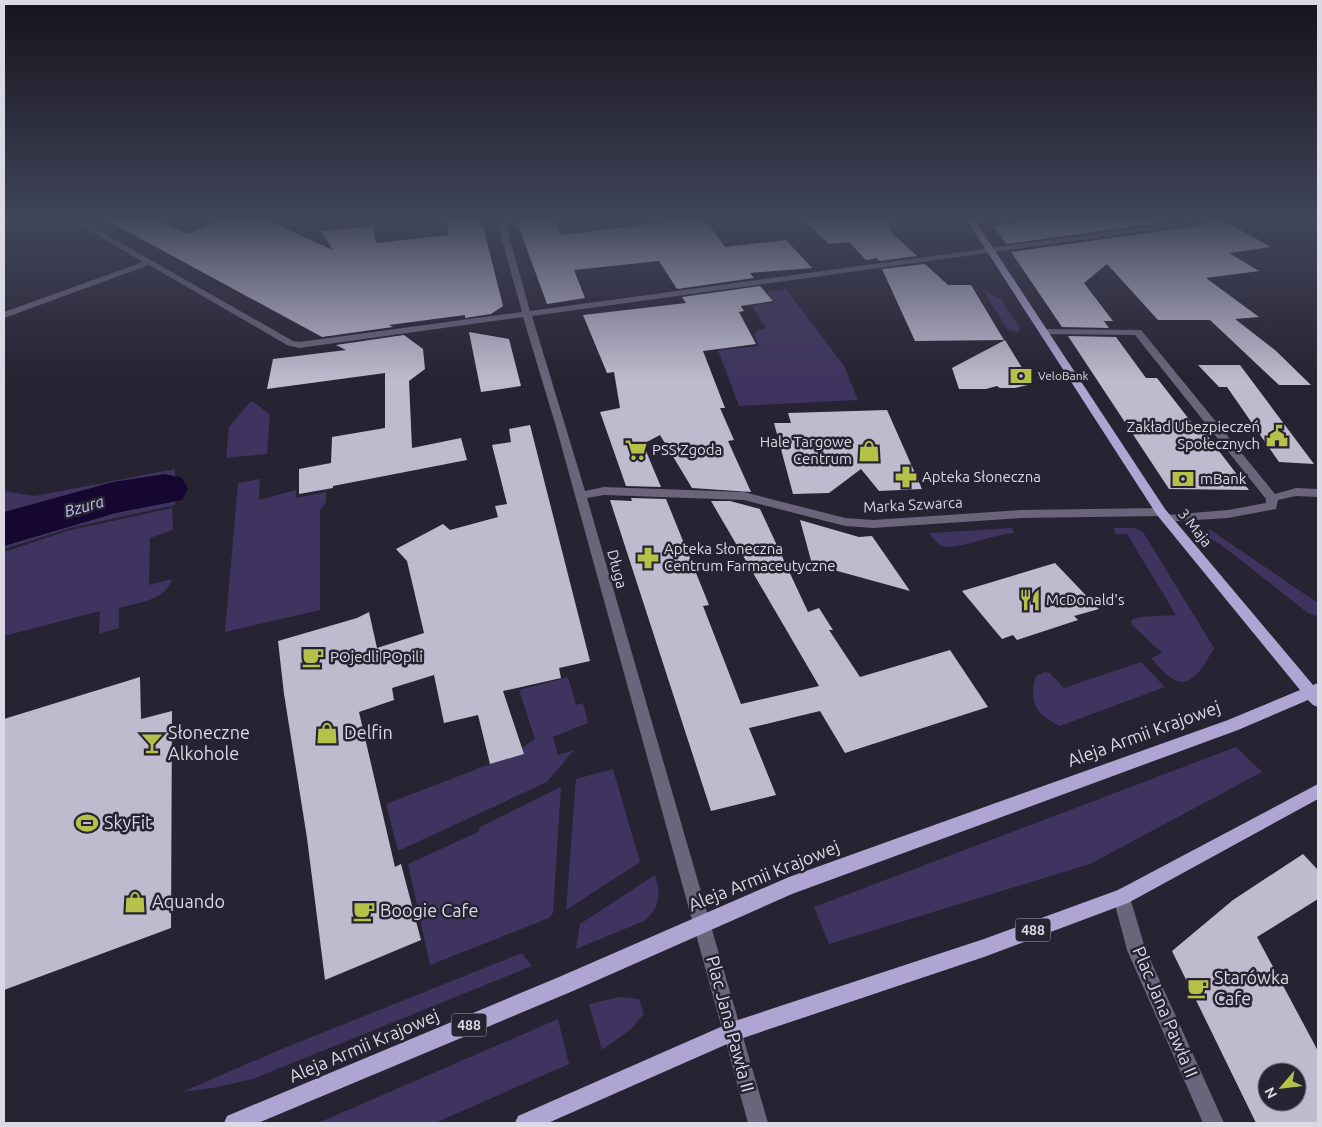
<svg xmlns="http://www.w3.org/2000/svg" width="1322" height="1127" font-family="Ubuntu,sans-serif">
<rect width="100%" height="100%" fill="#262332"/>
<path fill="#3f345f" d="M 786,289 L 844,366 L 858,400 L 739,406 L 718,350 L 759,346 L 754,335 L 757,331 L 766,328 L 752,306 L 774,302 L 767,292 Z
M 982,289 L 1001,299 L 1020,328 L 1018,332 L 1008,330 Z
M 250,402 L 254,402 L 270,415 L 267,454 L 226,458 L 229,427 Z
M 175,469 L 175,505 L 70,528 L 4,549 L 4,491 L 35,496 Z
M 260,479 L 259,500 L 296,490 L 296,498 L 326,492 L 326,502 L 320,510 L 320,610 L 225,632 L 238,483 Z
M 172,508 L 173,530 L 150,538 L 149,585 L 172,579 C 165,601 139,602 119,608 L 119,628 L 99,634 L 100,611 L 4,636 L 4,552 L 67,531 Z
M 1012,528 L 1014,533 C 997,533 955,551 943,546 C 937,544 932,537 929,533 Z
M 1114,528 L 1135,528 L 1143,532 L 1214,648 C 1206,662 1192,692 1171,678 C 1163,673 1157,664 1151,658 L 1162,653 L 1132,625 L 1131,620 L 1140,617 L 1176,615 L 1127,534 L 1115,534 Z
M 1209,529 L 1318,603 L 1318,617 L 1308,613 L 1220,544 L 1207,537 Z
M 1141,662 L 1165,687 L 1060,726 C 1036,715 1028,702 1036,676 L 1045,672 L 1050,673 L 1064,688 Z
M 568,677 L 576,705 L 583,703 L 588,723 L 553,737 L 558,755 L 574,750 L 547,782 L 398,851 L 386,804 L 490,764 L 524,754 L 522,748 L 535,739 L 519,690 Z
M 1236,747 L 1262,772 L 1090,864 L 829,944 L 814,907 Z
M 613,769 L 640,862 L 566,910 L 576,779 Z
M 561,787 L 553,913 L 549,918 L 430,965 L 408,864 L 478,832 L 480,827 Z
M 655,875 C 661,894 660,908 644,921 L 576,949 L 580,924 Z
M 522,953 L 532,966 L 253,1079 L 213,1088 L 182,1092 L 284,1048 Z
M 619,997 L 639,999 L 644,1014 L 631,1029 L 602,1050 L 589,1004 Z
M 558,1019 L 569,1064 L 435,1123 L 318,1123 Z"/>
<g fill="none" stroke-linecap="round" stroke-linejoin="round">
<path fill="#160731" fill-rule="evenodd" d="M 165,474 L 182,478 L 188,489 L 182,500 L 116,513 L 4,546 L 4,512 L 113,482 Z"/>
</g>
<path fill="#bfbbcf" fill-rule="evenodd" d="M 110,222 L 163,222 L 187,234 L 220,222 L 271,222 L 333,250 L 321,231 L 373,226 L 376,243 L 449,235 L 447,222 L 482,222 L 503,306 L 491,314 L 465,318 L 465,315 L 389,325 L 393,327 L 322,337 Z
M 517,222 L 556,222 L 560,235 L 668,222 L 707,222 L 725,247 L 786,240 L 812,268 L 750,273 L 754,278 L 677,289 L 659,261 L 574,270 L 585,298 L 547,304 Z
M 806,222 L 889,222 L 890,231 L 917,256 L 879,261 L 877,258 L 866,260 L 849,242 L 829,244 Z
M 1020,222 L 1167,222 L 1006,244 L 994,226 Z
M 1203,222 L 1226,222 L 1271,247 L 1229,253 L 1259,271 L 1206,278 L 1259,317 L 1235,319 L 1275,350 L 1311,385 L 1279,385 L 1210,320 L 1158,320 L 1107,264 L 1084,283 L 1113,321 L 1104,321 L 1109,328 L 1062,327 L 1011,252 L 1197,226 Z
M 925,264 L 948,285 L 971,285 L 1004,340 L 915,341 L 882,269 Z
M 760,286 L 773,301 L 741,306 L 744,311 L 739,312 L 756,344 L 703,351 L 725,408 L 720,408 L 734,440 L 728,441 L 751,492 L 692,488 L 660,435 L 643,444 L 661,487 L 626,486 L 600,412 L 620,408 L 614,372 L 607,373 L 583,315 L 686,303 L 682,297 Z
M 469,332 L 509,339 L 521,386 L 481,392 Z
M 404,335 L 423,349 L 425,369 L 409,381 L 412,448 L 461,438 L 467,460 L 333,486 L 333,488 L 299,494 L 299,469 L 331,463 L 332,437 L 385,428 L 385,373 L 267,389 L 273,359 L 346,350 L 336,345 Z
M 1068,336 L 1116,337 L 1146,378 L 1157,378 L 1199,432 L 1205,433 L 1249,490 L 1169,489 Z
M 1005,340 L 1032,384 L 1015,388 L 1000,388 L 997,386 L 986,389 L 959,389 L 952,368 Z
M 1198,365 L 1240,365 L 1314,464 L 1279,462 L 1227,387 L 1219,387 Z
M 887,410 L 922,489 L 879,491 L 861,469 L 829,493 L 793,494 L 774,423 L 791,423 L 788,413 Z
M 530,425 L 590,661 L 559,668 L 561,678 L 503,691 L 524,754 L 490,764 L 478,715 L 444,723 L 434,675 L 392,688 L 394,700 L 359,712 L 395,867 L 401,864 L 421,940 L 325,980 L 307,838 L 284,694 L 278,641 L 357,618 L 369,612 L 377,648 L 424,633 L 407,561 L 396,549 L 443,524 L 450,530 L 498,517 L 495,506 L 507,504 L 492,445 L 511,442 L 509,429 Z
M 631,498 L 666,499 L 709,605 L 703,606 L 741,704 L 819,686 L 711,501 L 730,501 L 760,509 L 808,612 L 819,608 L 833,630 L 829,630 L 860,677 L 950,650 L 988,707 L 845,753 L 820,711 L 749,728 L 776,795 L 711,811 L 610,500 L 632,501 Z
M 800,520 L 859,537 L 872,536 L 910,591 L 812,564 Z
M 1055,563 L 1099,609 L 1074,616 L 1078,620 L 1017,640 L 1013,635 L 1002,639 L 962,591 Z
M 140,677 L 141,719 L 172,711 L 171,928 L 4,990 L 4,719 Z
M 1303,854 L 1318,870 L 1318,899 L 1257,937 L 1318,1051 L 1318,1123 L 1256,1123 L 1172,951 L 1233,900 ZM 1267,1072 L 1297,1072 L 1297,1102 L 1267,1102 Z"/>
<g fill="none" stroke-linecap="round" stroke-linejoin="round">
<path fill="#6a657b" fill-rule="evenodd" d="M 75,222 L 84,222 L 293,341 L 299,342 L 522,312 L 497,222 L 505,222 L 530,311 L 1181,222 L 1201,222 L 1197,224 L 532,316 L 585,491 L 604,487 L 744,492 L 845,518 L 873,520 L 1020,510 L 1161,508 L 1167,512 L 1161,516 L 1020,518 L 873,528 L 845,526 L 744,500 L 604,495 L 587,498 L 768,1123 L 748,1123 L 557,430 L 523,317 L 299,348 L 287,345 L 149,265 L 4,318 L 4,312 L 143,262 Z
M 1043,329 L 1141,330 L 1275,494 L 1296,488 L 1318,489 L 1318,497 L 1296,496 L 1278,500 L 1276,509 L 1228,518 L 1163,522 L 1161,519 L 1163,516 L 1167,515 L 1228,510 L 1266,503 L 1266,499 L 1135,335 L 1040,334 L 1040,330 Z
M 1122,888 L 1128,891 L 1145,948 L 1224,1123 L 1203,1123 L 1127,950 L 1113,897 L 1116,891 Z"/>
<path fill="#aea5d2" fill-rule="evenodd" d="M 968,222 L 976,222 L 1165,509 L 1313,685 L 1318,683 L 1318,707 L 1313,705 L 1308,700 L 1238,730 L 792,894 L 573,991 L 258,1123 L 224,1123 L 227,1116 L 559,977 L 789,877 L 1228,720 L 1300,690 L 1157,515 Z
M 1318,784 L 1318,799 L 1128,903 L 984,957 L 734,1041 L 548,1123 L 515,1123 L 518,1116 L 732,1022 L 984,939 L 1118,890 Z"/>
</g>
<linearGradient id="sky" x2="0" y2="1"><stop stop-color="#15131c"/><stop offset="0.58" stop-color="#41455a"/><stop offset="1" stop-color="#41455a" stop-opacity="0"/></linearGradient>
<rect width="1322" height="380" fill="url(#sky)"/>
<defs>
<g id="bank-bare" transform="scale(1.725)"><path d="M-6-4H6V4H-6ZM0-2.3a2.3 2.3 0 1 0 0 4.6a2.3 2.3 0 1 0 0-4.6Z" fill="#b6c149" stroke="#262332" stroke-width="2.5" paint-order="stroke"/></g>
<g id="civic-bare" transform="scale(1.725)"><path d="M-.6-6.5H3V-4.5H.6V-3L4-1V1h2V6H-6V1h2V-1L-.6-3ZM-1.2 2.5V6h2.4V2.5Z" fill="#b6c149" stroke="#262332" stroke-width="2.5" paint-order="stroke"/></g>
<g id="supermarket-bare" transform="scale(1.725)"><path d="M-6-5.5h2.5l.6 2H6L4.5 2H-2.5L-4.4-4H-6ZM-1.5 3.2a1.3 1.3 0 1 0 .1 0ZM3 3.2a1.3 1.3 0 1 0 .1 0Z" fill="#b6c149" stroke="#262332" stroke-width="2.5" paint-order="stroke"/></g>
<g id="shop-bare" transform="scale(1.725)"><path d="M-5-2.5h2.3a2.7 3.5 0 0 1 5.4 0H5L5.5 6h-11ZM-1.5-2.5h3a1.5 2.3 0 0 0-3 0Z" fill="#b6c149" stroke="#262332" stroke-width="2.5" paint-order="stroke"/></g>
<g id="pharmacy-bare" transform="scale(1.725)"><path d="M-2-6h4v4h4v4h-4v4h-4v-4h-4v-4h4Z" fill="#b6c149" stroke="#262332" stroke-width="2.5" paint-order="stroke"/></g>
<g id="restaurant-bare" transform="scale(1.725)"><path d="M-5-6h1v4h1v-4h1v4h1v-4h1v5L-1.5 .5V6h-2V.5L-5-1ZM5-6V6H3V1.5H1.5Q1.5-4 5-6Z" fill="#b6c149" stroke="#262332" stroke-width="2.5" paint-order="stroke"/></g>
<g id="cafe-bare" transform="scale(1.725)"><path d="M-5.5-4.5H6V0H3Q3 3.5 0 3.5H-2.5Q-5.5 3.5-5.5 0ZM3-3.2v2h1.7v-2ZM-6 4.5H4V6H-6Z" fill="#b6c149" stroke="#262332" stroke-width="2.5" paint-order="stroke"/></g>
<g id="bar-bare" transform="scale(1.725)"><path d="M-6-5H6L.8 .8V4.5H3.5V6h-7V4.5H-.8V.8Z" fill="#b6c149" stroke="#262332" stroke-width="2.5" paint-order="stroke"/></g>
<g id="stadium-bare" transform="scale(1.725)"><path d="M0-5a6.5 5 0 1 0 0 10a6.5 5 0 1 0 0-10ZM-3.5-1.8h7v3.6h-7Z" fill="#b6c149" stroke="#262332" stroke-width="2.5" paint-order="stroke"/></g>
</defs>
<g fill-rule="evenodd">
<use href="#bank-bare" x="1021" y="376"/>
<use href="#civic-bare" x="1277" y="436"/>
<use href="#supermarket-bare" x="636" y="450"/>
<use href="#shop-bare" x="869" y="451"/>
<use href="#pharmacy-bare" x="906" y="477"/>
<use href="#bank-bare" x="1183" y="479"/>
<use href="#pharmacy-bare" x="648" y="558"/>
<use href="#restaurant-bare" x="1030" y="600"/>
<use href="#cafe-bare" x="313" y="657"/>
<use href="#shop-bare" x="327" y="733"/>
<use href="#bar-bare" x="152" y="743"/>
<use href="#stadium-bare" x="87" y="823"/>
<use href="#shop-bare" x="135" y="902"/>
<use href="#cafe-bare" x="364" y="911"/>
<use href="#cafe-bare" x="1198" y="988"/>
</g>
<g text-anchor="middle" stroke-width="5" stroke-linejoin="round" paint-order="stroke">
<g font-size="12" fill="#dbdae4" stroke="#262332" text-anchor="start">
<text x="1038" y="380">VeloBank</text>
</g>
<g fill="#262332" stroke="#a5a3af" stroke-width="1">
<rect x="1015.5" y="918.5" width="35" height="23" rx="4"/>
<rect x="451.5" y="1013.5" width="35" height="23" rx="4"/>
</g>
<g font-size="14" font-weight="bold" fill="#dbdae4">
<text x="1033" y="935">488</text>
<text x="469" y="1030">488</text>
</g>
<g font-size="15" fill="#dbdae4" stroke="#262332" text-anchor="start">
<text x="1260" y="432" text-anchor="end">Zakład Ubezpieczeń<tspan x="1260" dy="17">Społecznych</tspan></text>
<text x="852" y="447" text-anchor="end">Hale Targowe<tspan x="852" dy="17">Centrum</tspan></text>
<text x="652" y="455">PSS Zgoda</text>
<text x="922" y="482">Apteka Słoneczna</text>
<text x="1200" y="484">mBank</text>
<text x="664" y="554">Apteka Słoneczna<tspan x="664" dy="17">Centrum Farmaceutyczne</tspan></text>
<text x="1046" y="605">McDonald's</text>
<text x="330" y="662">POjedli POpili</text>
</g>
<g font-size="15" fill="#dbdae4" stroke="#262332">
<text transform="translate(913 505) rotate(-3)" y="5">Marka Szwarca</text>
<text transform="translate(1195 528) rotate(51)" y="5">3 Maja</text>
<text transform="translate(617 569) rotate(75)" y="5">Długa</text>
</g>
<g font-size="16" font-style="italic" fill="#cdc0fe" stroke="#262332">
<text transform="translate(84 506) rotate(-16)" y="6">Bzura</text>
</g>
<g font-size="18" fill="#dbdae4" stroke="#262332" text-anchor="start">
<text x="168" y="739">Słoneczne<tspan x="168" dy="21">Alkohole</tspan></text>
<text x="344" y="739">Delfin</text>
<text x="104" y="829">SkyFit</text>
<text x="152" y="908">Aquando</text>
<text x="380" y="917">Boogie Cafe</text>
<text x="1214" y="984">Starówka<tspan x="1214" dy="21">Cafe</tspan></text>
</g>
<g font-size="18" fill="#dbdae4" stroke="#262332">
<text transform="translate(1144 734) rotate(-20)" y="6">Aleja Armii Krajowej</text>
<text transform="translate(764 876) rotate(-22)" y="6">Aleja Armii Krajowej</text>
<text transform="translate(1165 1012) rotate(67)" y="6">Plac Jana Pawła II</text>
<text transform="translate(730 1024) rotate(75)" y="6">Plac Jana Pawła II</text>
<text transform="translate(364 1046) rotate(-23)" y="6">Aleja Armii Krajowej</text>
</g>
</g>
<rect width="1322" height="1127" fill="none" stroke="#dbdae4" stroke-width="10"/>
<g transform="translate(1282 1087) rotate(242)"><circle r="24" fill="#262332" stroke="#6e6c79"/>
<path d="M0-4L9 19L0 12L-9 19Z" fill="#b6c149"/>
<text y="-8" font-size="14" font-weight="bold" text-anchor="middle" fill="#dbdae4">N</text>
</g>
</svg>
